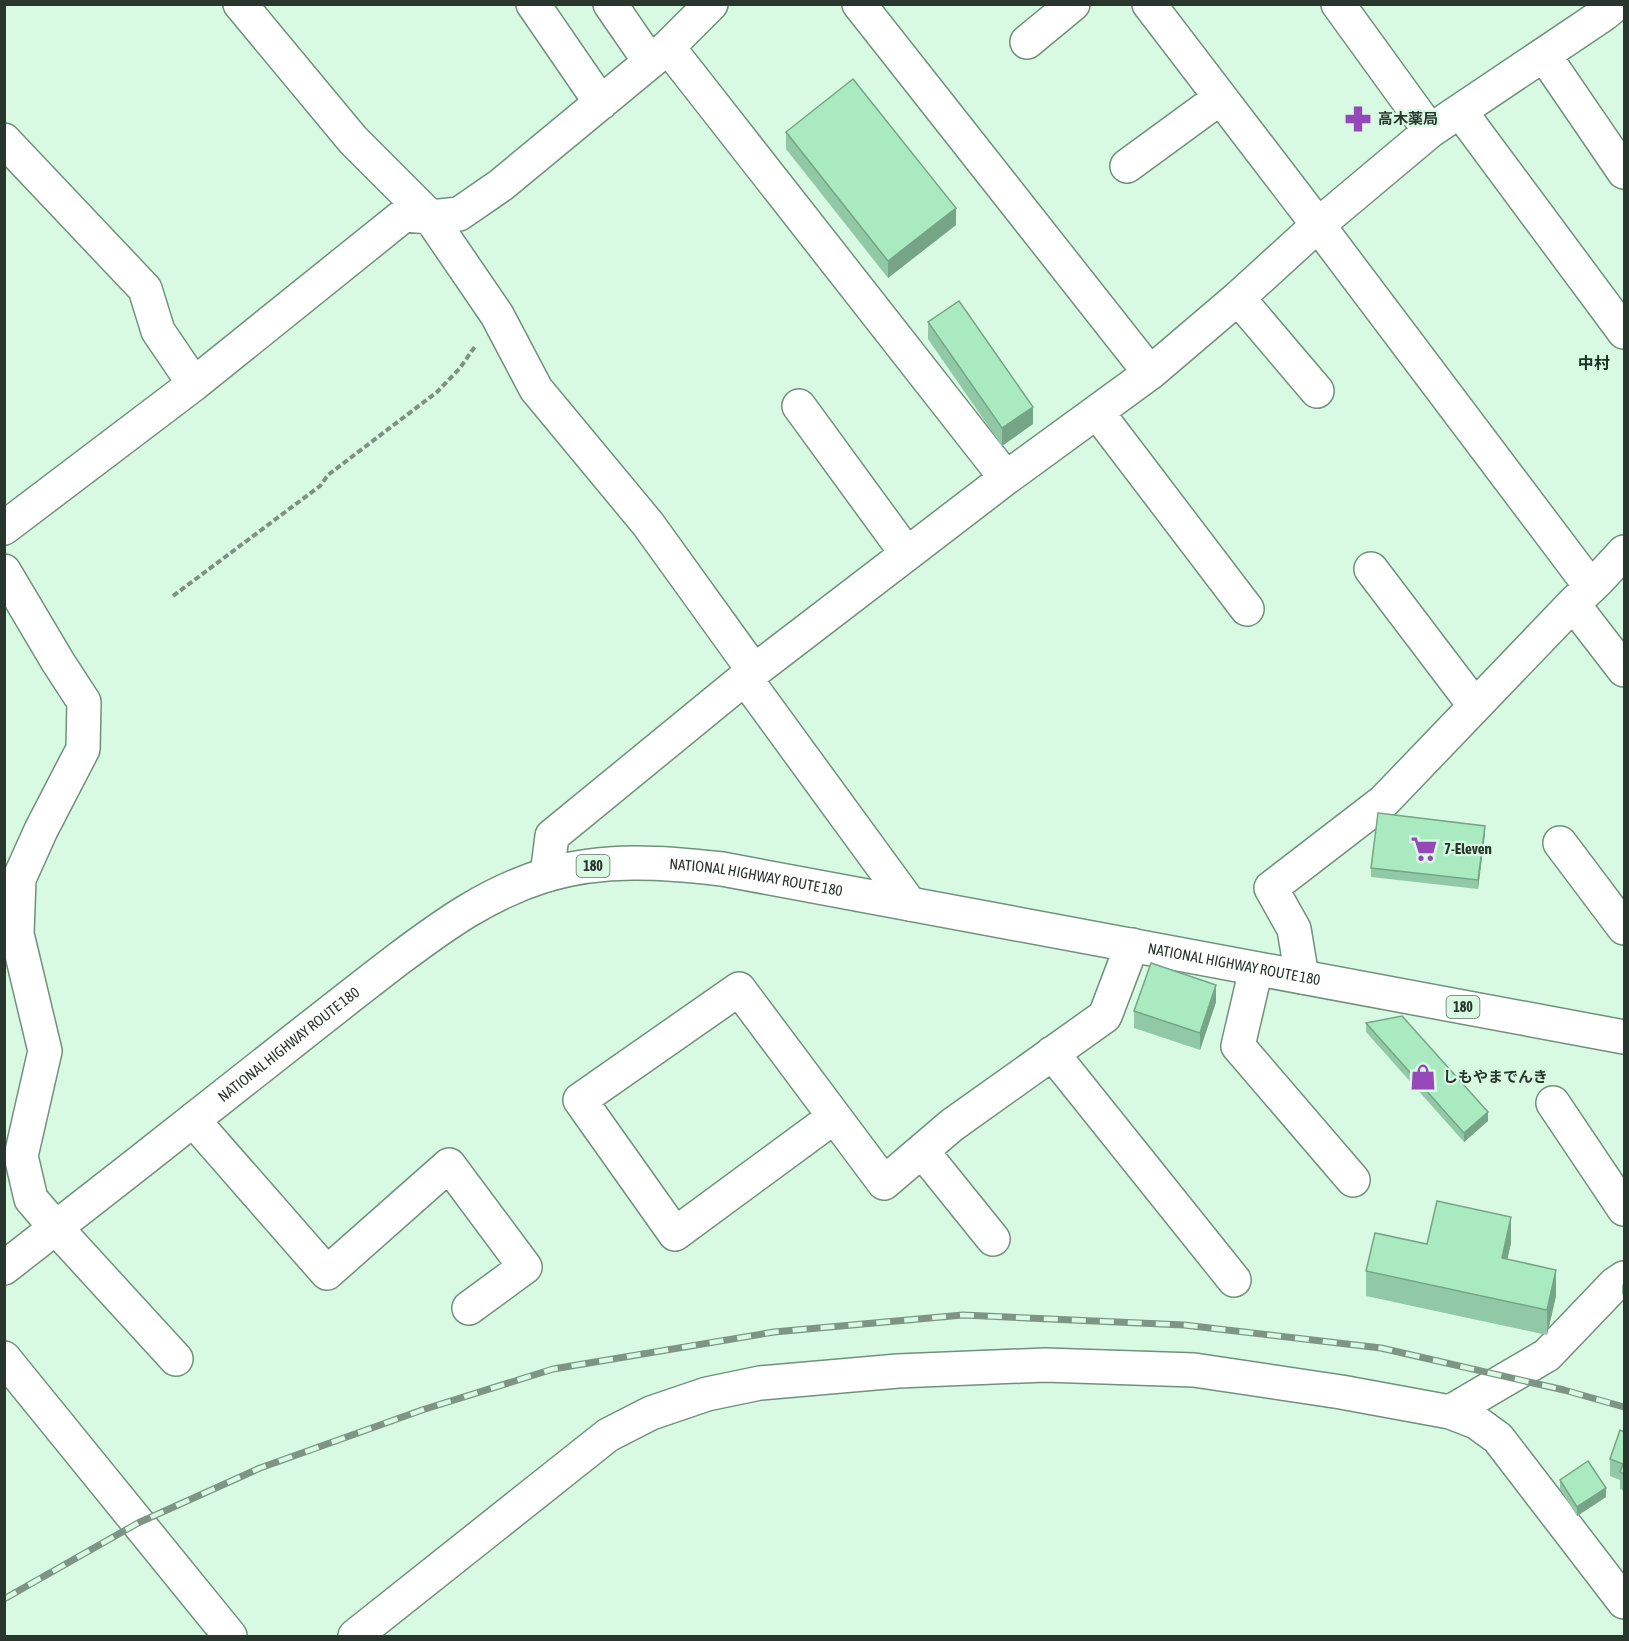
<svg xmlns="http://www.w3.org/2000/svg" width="1629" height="1641" font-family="'Asap Condensed','Noto Sans JP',sans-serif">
<rect width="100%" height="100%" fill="#d8fae3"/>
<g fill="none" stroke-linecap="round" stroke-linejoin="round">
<g stroke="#71907c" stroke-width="36">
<path id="minor" d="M 240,4 L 353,140 L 430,217 L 497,315 L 536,389 L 648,524 L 754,671
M 533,4 L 601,103
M 610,4 L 650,62
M 859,4 L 1150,373
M 1149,4 L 1318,225 L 1591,587
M 1338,4 L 1430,131
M 1027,42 L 1073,4
M 668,47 L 1006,478
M 1544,55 L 1624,172
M 1460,111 L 1624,332
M 4,140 L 145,289 L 158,331 L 194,384
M 1127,166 L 1220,98
M 1238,298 L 1317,391
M 799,406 L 907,554
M 1097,412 L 1247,609
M 4,528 L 194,384 L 404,215 L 430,217 L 459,214 L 501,185 L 668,47 L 711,4
M 1371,569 L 1475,706
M 4,571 L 58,662 L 84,702 L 83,749 L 41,830 L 19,879 L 17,934 L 45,1051 L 21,1156 L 31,1199 L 56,1228 L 176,1359
M 1573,604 L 1624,670
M 745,678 L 910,904
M 1560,843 L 1624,928
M 547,875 L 552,836 L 745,678 L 1006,478 L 1150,373 L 1238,298 L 1318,225 L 1430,131 L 1604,14 L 1616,4
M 1256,969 L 1238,1046 L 1353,1180
M 1302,977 L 1294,929 L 1271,888 L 1384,801 L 1573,604 L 1599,579 L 1624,552
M 1052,1053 L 1234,1280
M 1553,1103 L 1624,1209
M 834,1117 L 675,1234 L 580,1100 L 739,989 L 884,1183 L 952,1125 L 1105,1016 L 1132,945
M 193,1120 L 327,1273 L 449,1165 L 525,1267 L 469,1308
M 922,1151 L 993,1239
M 4,1358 L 230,1636
M 1450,1412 L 1547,1355 L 1615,1284 L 1624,1278
M 355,1636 L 608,1435 L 651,1413 L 707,1394 L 760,1383 L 898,1371 L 1045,1365 L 1194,1370 L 1341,1392 L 1450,1412 L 1476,1422 L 1498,1438 L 1624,1602"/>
</g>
<g stroke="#71907c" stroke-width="36">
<g id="highway">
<path id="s1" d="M 4,1268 C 102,1192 200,1115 297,1038 C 330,1012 363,986 397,960 C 445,924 488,893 546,875 C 604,858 662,862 722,869 L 1624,1037"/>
</g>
</g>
<path stroke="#7c9384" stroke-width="4" stroke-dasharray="6 3" stroke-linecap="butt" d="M 173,596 L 320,486 L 328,475 L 437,392 L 460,368 L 476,345"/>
<use href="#minor" stroke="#fff" stroke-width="33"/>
<use href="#highway" stroke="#fff" stroke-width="33"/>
<g stroke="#7e9585" stroke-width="7">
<path id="rail" d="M 4,1599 L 138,1523 L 260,1468 L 422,1410 L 553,1369 L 774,1332 L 963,1315 L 1184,1325 L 1381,1348 L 1564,1390 L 1624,1407"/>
</g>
<use href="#rail" stroke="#d8fae3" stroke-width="4.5" stroke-dasharray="14" stroke-linecap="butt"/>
</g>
<path fill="#91c9a6" d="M 786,132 L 956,225 L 888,278 L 786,149 Z
M 928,322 L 1033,424 L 1002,446 L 928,339 Z
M 1485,834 L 1478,889 L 1371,877 L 1371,868 Z
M 1216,1002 L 1200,1050 L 1134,1028 L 1134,1011 Z
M 1366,1023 L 1488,1121 L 1464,1142 L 1366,1032 Z
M 1511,1243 L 1507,1259 L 1556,1296 L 1547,1335 L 1366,1296 L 1366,1271 L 1427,1244 Z
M 1624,1284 L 1624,1298 L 1622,1294 L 1622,1285 Z
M 1624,1432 L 1624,1491 L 1620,1489 L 1620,1480 L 1610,1476 L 1610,1459 Z
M 1560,1480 L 1606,1497 L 1577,1516 L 1560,1489 Z"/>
<path fill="#76a487" d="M 956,208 L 956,225 L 888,278 L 888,261 Z
M 1033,407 L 1033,424 L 1002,446 L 1002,428 Z
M 1485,826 L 1485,834 L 1478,889 L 1478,880 Z
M 1216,985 L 1216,1002 L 1200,1050 L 1200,1033 Z
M 1488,1112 L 1488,1121 L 1464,1142 L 1464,1133 Z
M 1511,1217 L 1511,1243 L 1502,1284 L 1502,1258 Z
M 1556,1270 L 1556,1296 L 1547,1335 L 1547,1310 Z
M 1606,1488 L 1606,1497 L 1577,1516 L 1577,1507 Z"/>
<path fill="#a9eac1" stroke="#76a487" stroke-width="1.5" d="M 853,79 L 956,208 L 888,261 L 786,132 Z
M 959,301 L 1033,407 L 1002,428 L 928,322 Z
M 1378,813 L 1485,826 L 1478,880 L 1371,868 Z
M 1151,963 L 1216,985 L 1200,1033 L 1134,1011 Z
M 1402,1016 L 1488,1112 L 1464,1133 L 1366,1023 Z
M 1437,1201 L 1511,1217 L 1502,1258 L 1556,1270 L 1547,1310 L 1366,1271 L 1375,1233 L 1427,1244 Z
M 1620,1430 L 1624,1432 L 1624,1474 L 1620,1472 L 1623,1464 L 1610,1459 Z
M 1588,1461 L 1606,1488 L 1577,1507 L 1560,1480 Z"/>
<defs>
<g id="pharmacy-bare" transform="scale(2.07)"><path d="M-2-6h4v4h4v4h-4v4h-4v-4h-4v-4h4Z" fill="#9648b9" stroke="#d8fae3" stroke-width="2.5" paint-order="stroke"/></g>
<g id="supermarket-bare" transform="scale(2.07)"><path d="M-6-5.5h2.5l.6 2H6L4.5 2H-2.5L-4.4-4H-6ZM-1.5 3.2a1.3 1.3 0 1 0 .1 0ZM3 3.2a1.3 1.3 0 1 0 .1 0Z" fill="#9648b9" stroke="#d8fae3" stroke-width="2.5" paint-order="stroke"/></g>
<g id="shop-bare" transform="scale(2.07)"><path d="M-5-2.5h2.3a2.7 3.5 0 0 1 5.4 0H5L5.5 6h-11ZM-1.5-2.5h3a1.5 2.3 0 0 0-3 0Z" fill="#9648b9" stroke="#d8fae3" stroke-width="2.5" paint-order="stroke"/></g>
</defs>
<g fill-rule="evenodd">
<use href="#pharmacy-bare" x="1358" y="119"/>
<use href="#supermarket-bare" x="1424" y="849"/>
<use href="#shop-bare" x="1423" y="1077"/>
</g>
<g text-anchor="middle" stroke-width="4.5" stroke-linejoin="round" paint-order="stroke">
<g fill="#d8fae3" stroke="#5e7164" stroke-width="1.5">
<rect x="576.5" y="855" width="33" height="22" rx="4.5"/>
<rect x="1446.5" y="996" width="33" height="22" rx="4.5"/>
</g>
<g font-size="14" font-weight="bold" fill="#29362d">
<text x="593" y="871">180</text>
<text x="1463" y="1012">180</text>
</g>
<g font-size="15" font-weight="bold" fill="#29362d" stroke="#d8fae3" text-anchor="start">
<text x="1378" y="124">高木薬局</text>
<text x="1444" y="854">7-Eleven</text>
<text x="1443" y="1082">しもやまでんき</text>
</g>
<g font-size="15" fill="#29362d" stroke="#d8fae3">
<text dy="5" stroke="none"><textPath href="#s1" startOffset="884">NATIONAL HIGHWAY ROUTE 180</textPath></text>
<text dy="5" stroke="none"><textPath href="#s1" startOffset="1370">NATIONAL HIGHWAY ROUTE 180</textPath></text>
<text dy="5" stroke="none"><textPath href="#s1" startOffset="362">NATIONAL HIGHWAY ROUTE 180</textPath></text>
</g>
<g font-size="16" font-weight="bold" fill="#163322" stroke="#d8fae3">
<text x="1594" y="369">中村</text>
</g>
</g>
<rect width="1629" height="1641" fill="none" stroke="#29362d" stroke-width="12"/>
</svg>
